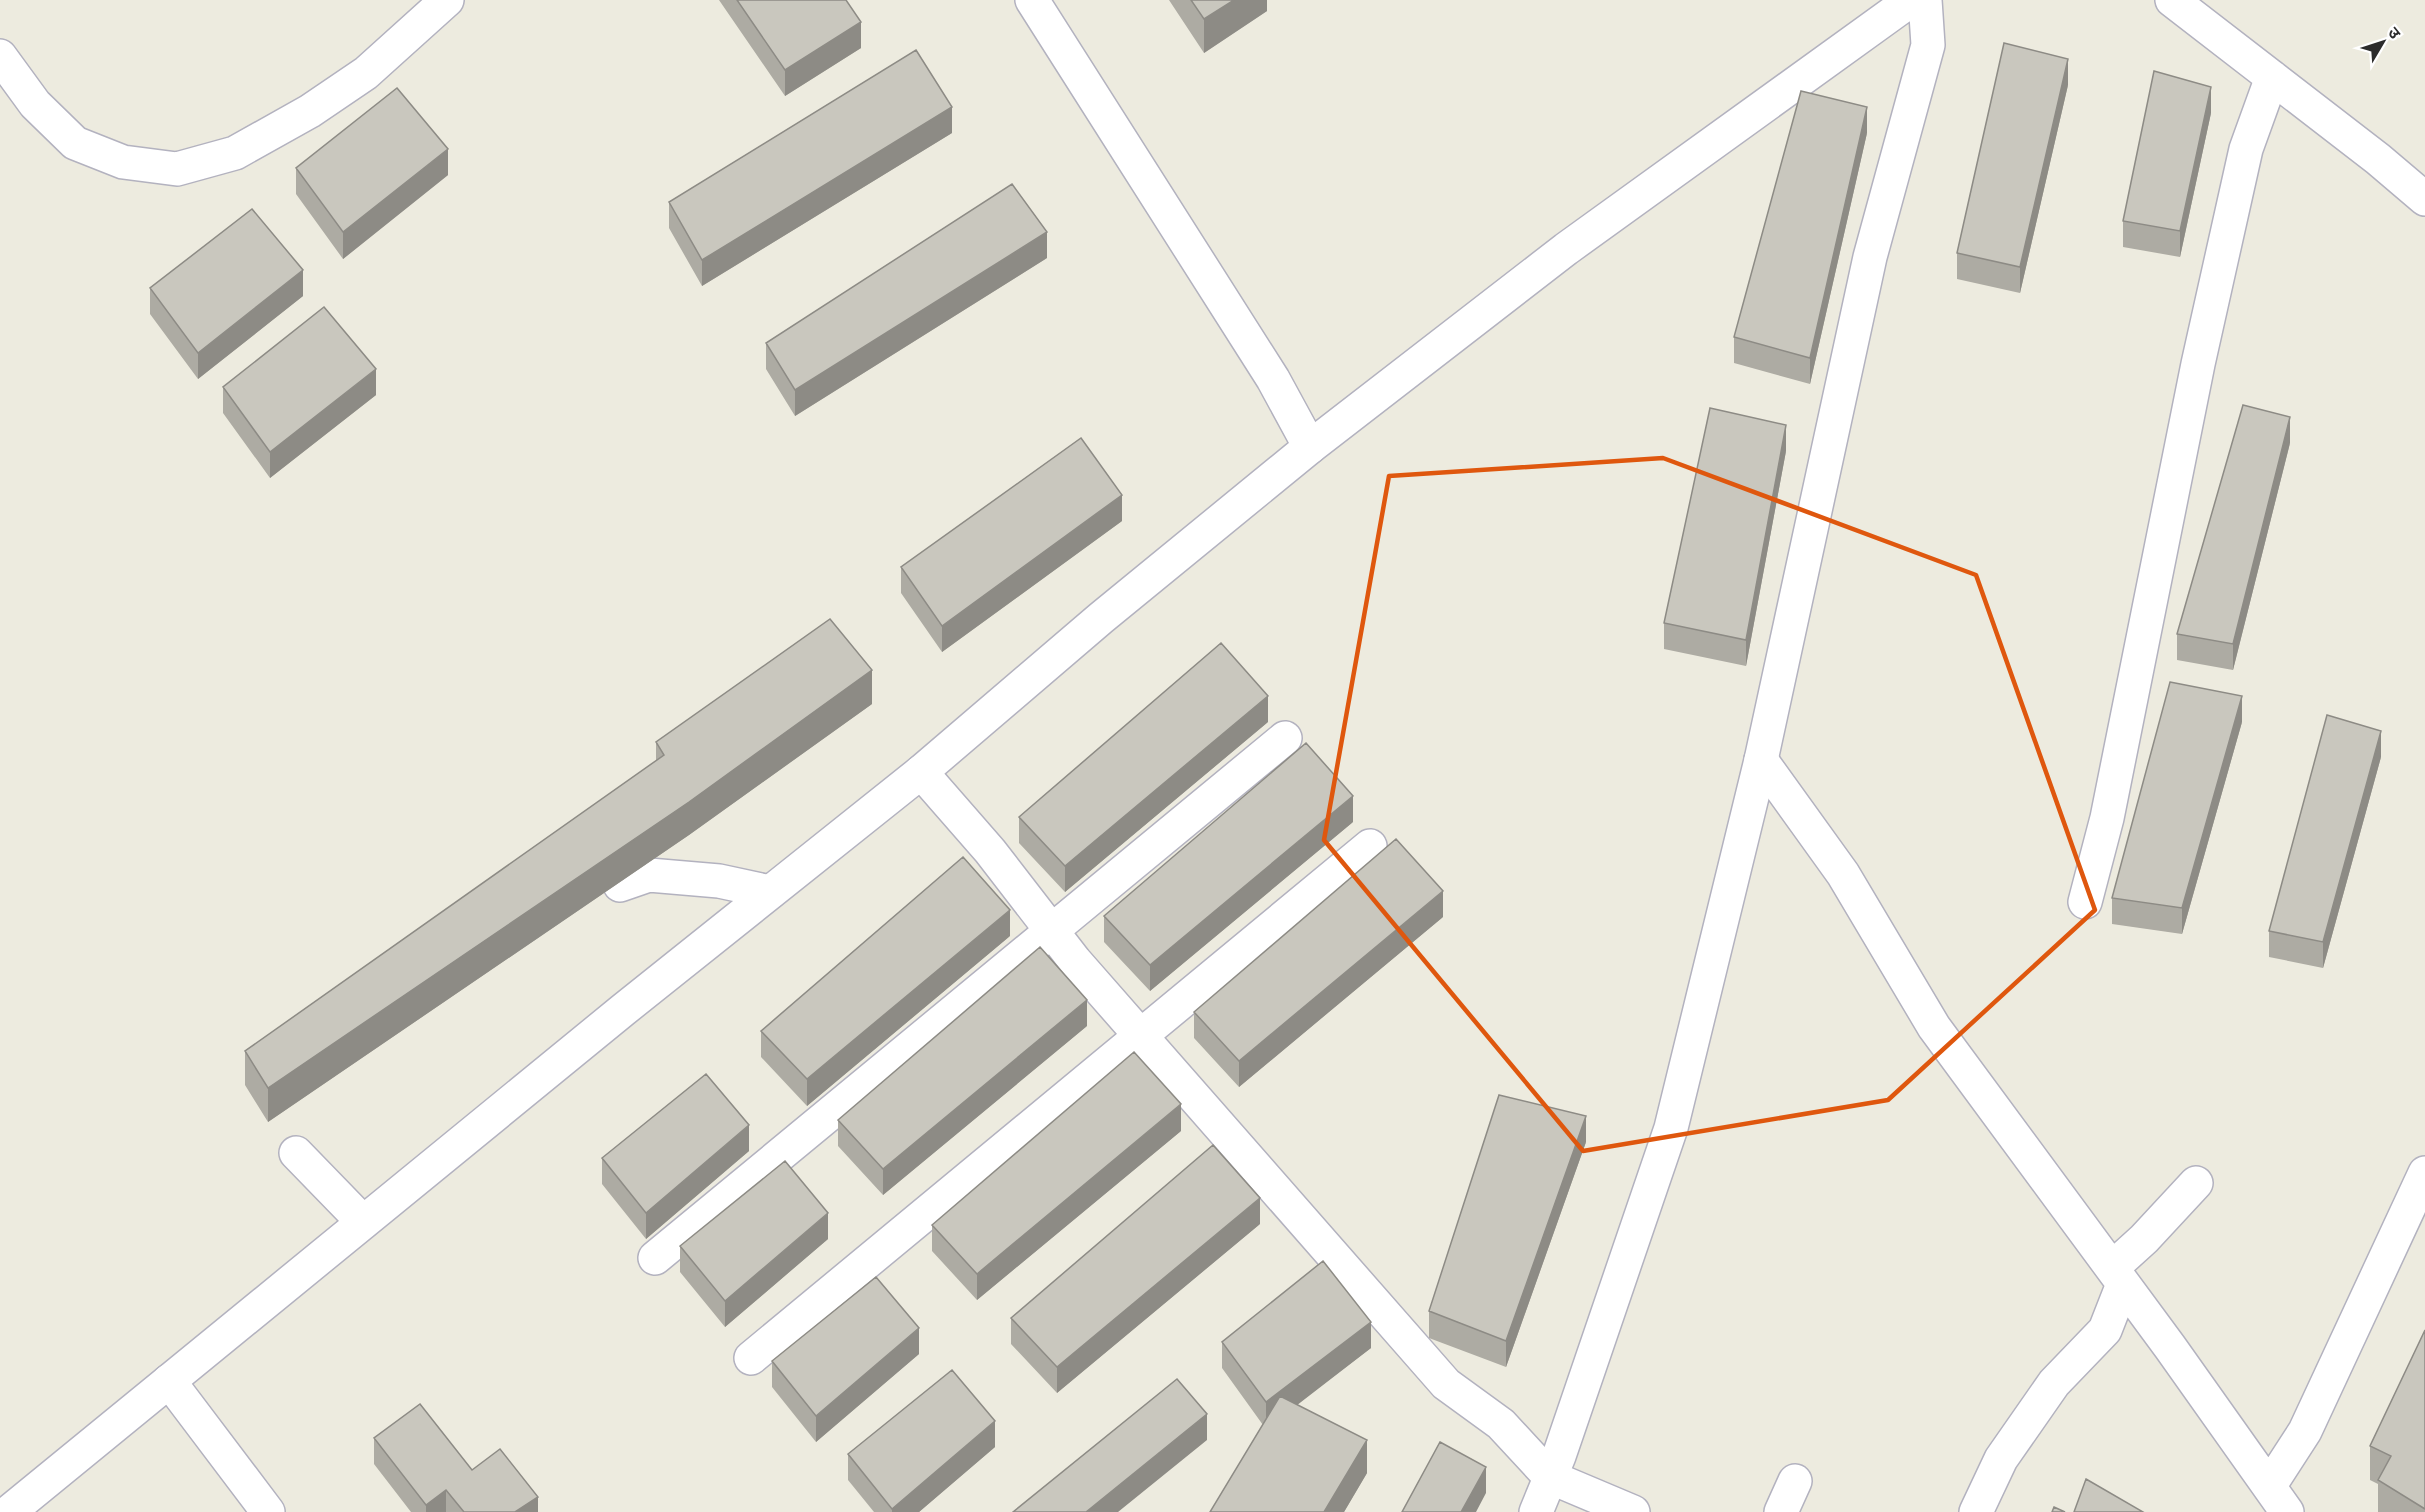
<svg xmlns="http://www.w3.org/2000/svg" width="2425" height="1512" font-family="Barlow,'Noto Sans Devanagari',sans-serif">
<rect width="100%" height="100%" fill="#edebdf"/>
<g fill="none" stroke-linecap="round" stroke-linejoin="round">
<g stroke="#b3b2bf" stroke-width="36">
<path id="street" d="M 1032,0 L 1273,379 L 1310,447
M 2172,0 L 2378,159 L 2425,199
M 0,56 L 35,104 L 75,143 L 123,162 L 177,169 L 235,153 L 310,111 L 366,73 L 447,0
M 1761,760 L 1843,874 L 1934,1027 L 2170,1347 L 2287,1512
M 921,772 L 990,851 L 1075,961 L 1446,1384 L 1501,1424 L 1550,1477 L 1633,1512
M 620,885 L 649,875 L 719,881 L 770,892
M 2085,902 L 2107,818 L 2198,364 L 2246,149 L 2272,77
M 296,1153 L 363,1222
M 655,1258 L 1285,738
M 2112,1268 L 2144,1239 L 2196,1183
M 751,1358 L 1370,846
M 169,1381 L 268,1512
M 2270,1485 L 2305,1431 L 2425,1173
M 1781,1512 L 1795,1481
M 1976,1512 L 2001,1459 L 2054,1383 L 2105,1330 L 2123,1284"/>
</g>
<g stroke="#b3b2bf" stroke-width="36">
<path id="secondary" d="M 9,1512 L 623,1010 L 921,772 L 1101,618 L 1310,447 L 1566,249 L 1911,0
M 1536,1512 L 1559,1456 L 1671,1128 L 1761,760 L 1870,257 L 1928,45 L 1925,0"/>
</g>
<use href="#street" stroke="#fff" stroke-width="33"/>
<use href="#secondary" stroke="#fff" stroke-width="33"/>
</g>
<path fill="#adaba3" d="M 719,0 L 846,0 L 861,48 L 785,96 Z
M 1169,0 L 1267,0 L 1267,11 L 1204,53 Z
M 2068,85 L 2020,293 L 1957,279 L 1957,253 Z
M 2211,113 L 2180,257 L 2123,247 L 2123,221 Z
M 952,133 L 702,286 L 669,228 L 669,202 Z
M 1867,133 L 1810,384 L 1734,363 L 1734,337 Z
M 296,168 L 448,175 L 343,259 L 296,194 Z
M 1047,258 L 795,416 L 766,369 L 766,343 Z
M 150,288 L 303,296 L 198,379 L 150,314 Z
M 223,387 L 376,395 L 270,478 L 223,413 Z
M 2290,443 L 2233,670 L 2177,660 L 2177,634 Z
M 1786,451 L 1746,666 L 1664,649 L 1664,623 Z
M 1122,521 L 942,652 L 901,593 L 901,567 Z
M 872,704 L 689,835 L 268,1122 L 245,1085 L 245,1051 L 656,761 L 656,742 Z
M 1268,722 L 1065,892 L 1019,843 L 1019,817 Z
M 2242,722 L 2182,934 L 2112,924 L 2112,898 Z
M 2381,757 L 2323,968 L 2269,957 L 2269,931 Z
M 1353,822 L 1150,991 L 1104,942 L 1104,916 Z
M 1443,917 L 1239,1087 L 1194,1038 L 1194,1012 Z
M 1010,936 L 807,1106 L 761,1057 L 761,1031 Z
M 1087,1026 L 883,1195 L 838,1146 L 838,1120 Z
M 1181,1131 L 977,1300 L 932,1251 L 932,1225 Z
M 1586,1142 L 1506,1367 L 1429,1338 L 1429,1311 Z
M 749,1151 L 646,1239 L 602,1184 L 602,1158 Z
M 1260,1224 L 1057,1393 L 1011,1344 L 1011,1318 Z
M 828,1239 L 725,1327 L 680,1272 L 680,1246 Z
M 2425,1330 L 2425,1512 L 2378,1512 L 2378,1484 L 2370,1480 L 2370,1446 Z
M 1222,1342 L 1371,1348 L 1297,1404 L 1367,1473 L 1344,1512 L 1210,1512 L 1263,1425 L 1222,1368 Z
M 919,1354 L 816,1442 L 772,1387 L 772,1361 Z
M 374,1438 L 472,1470 L 538,1512 L 411,1512 L 374,1464 Z
M 995,1447 L 919,1512 L 874,1512 L 848,1480 L 848,1454 Z"/>
<path fill="#8d8b85" d="M 1234,0 L 1267,0 L 1267,11 L 1204,53 L 1204,19 Z
M 861,22 L 861,48 L 785,96 L 785,70 Z
M 2068,59 L 2068,85 L 2020,293 L 2020,267 Z
M 2211,87 L 2211,113 L 2180,257 L 2180,231 Z
M 952,107 L 952,133 L 702,286 L 702,260 Z
M 1867,107 L 1867,133 L 1810,384 L 1810,358 Z
M 448,149 L 448,175 L 343,259 L 343,232 Z
M 1047,232 L 1047,258 L 795,416 L 795,390 Z
M 303,270 L 303,296 L 198,379 L 198,353 Z
M 376,369 L 376,395 L 270,478 L 270,452 Z
M 2290,417 L 2290,443 L 2233,670 L 2233,644 Z
M 1786,425 L 1786,451 L 1746,666 L 1746,640 Z
M 1122,495 L 1122,521 L 942,652 L 942,626 Z
M 872,670 L 872,704 L 689,835 L 268,1122 L 268,1088 Z
M 1268,696 L 1268,722 L 1065,892 L 1065,866 Z
M 2242,696 L 2242,722 L 2182,934 L 2182,908 Z
M 2381,731 L 2381,757 L 2323,968 L 2323,942 Z
M 1353,796 L 1353,822 L 1150,991 L 1150,965 Z
M 1443,891 L 1443,917 L 1239,1087 L 1239,1061 Z
M 1010,910 L 1010,936 L 807,1106 L 807,1079 Z
M 1087,1000 L 1087,1026 L 883,1195 L 883,1169 Z
M 1181,1104 L 1181,1131 L 977,1300 L 977,1274 Z
M 1586,1116 L 1586,1142 L 1506,1367 L 1506,1341 Z
M 749,1125 L 749,1151 L 646,1239 L 646,1213 Z
M 1260,1198 L 1260,1224 L 1057,1393 L 1057,1367 Z
M 828,1213 L 828,1239 L 725,1327 L 725,1301 Z
M 1371,1322 L 1371,1348 L 1266,1429 L 1266,1402 Z
M 919,1328 L 919,1354 L 816,1442 L 816,1416 Z
M 1207,1414 L 1207,1440 L 1118,1512 L 1086,1512 Z
M 995,1421 L 995,1447 L 919,1512 L 892,1512 L 892,1509 Z
M 1367,1440 L 1367,1473 L 1344,1512 L 1324,1512 Z
M 1486,1467 L 1486,1493 L 1476,1512 L 1461,1512 Z
M 446,1490 L 446,1512 L 426,1512 L 426,1505 Z
M 538,1497 L 538,1512 L 515,1512 Z"/>
<path fill="#c9c7be" stroke="#8d8b85" stroke-width="1.5" d="M 737,0 L 846,0 L 861,22 L 785,70 Z
M 1191,0 L 1234,0 L 1204,19 Z
M 2004,43 L 2068,59 L 2020,267 L 1957,253 Z
M 916,50 L 952,107 L 702,260 L 669,202 Z
M 2154,71 L 2211,87 L 2180,231 L 2123,221 Z
M 397,88 L 448,149 L 343,232 L 296,168 Z
M 1801,91 L 1867,107 L 1810,358 L 1734,337 Z
M 1012,184 L 1047,232 L 795,390 L 766,343 Z
M 252,209 L 303,270 L 198,353 L 150,288 Z
M 324,307 L 376,369 L 270,452 L 223,387 Z
M 2243,405 L 2290,417 L 2233,644 L 2177,634 Z
M 1710,408 L 1786,425 L 1746,640 L 1664,623 Z
M 1081,438 L 1122,495 L 942,626 L 901,567 Z
M 830,619 L 872,670 L 689,802 L 268,1088 L 245,1051 L 664,755 L 656,742 Z
M 1221,643 L 1268,696 L 1065,866 L 1019,817 Z
M 2170,682 L 2242,696 L 2182,908 L 2112,898 Z
M 2327,715 L 2381,731 L 2323,942 L 2269,931 Z
M 1306,743 L 1353,796 L 1150,965 L 1104,916 Z
M 1396,839 L 1443,891 L 1239,1061 L 1194,1012 Z
M 963,857 L 1010,910 L 807,1079 L 761,1031 Z
M 1040,947 L 1087,1000 L 883,1169 L 838,1120 Z
M 1134,1052 L 1181,1104 L 977,1274 L 932,1225 Z
M 706,1074 L 749,1125 L 646,1213 L 602,1158 Z
M 1499,1095 L 1586,1116 L 1506,1341 L 1429,1311 Z
M 1213,1145 L 1260,1198 L 1057,1367 L 1011,1318 Z
M 785,1161 L 828,1213 L 725,1301 L 680,1246 Z
M 1323,1261 L 1371,1322 L 1266,1402 L 1222,1342 Z
M 876,1277 L 919,1328 L 816,1416 L 772,1361 Z
M 2425,1330 L 2425,1509 L 2378,1480 L 2391,1456 L 2370,1446 Z
M 952,1370 L 995,1421 L 892,1509 L 848,1454 Z
M 1177,1379 L 1207,1414 L 1086,1512 L 1013,1512 Z
M 1280,1396 L 1367,1440 L 1324,1512 L 1210,1512 Z
M 420,1404 L 472,1470 L 500,1449 L 538,1497 L 515,1512 L 464,1512 L 446,1490 L 426,1505 L 374,1438 Z
M 1440,1442 L 1486,1467 L 1461,1512 L 1402,1512 Z
M 2086,1479 L 2143,1512 L 2074,1512 Z
M 2054,1507 L 2065,1512 L 2052,1512 Z"/>
<path fill="none" stroke="#df570e" stroke-width="4.5" stroke-linejoin="round" d="M 1663,458 L 1976,575 L 2095,910 L 1888,1100 L 1583,1151 L 1324,840 L 1389,476 Z"/>
<g transform="translate(2383 42) rotate(51)" stroke="#ffffff" stroke-width="4.5" paint-order="stroke">
<path d="M0-4.5L10 22L0 15L-10 22Z" fill="#2c2c2c"/>
<text y="-9" font-size="16" font-weight="bold" text-anchor="middle" fill="#2c2c2c">उ</text>
</g>
</svg>
